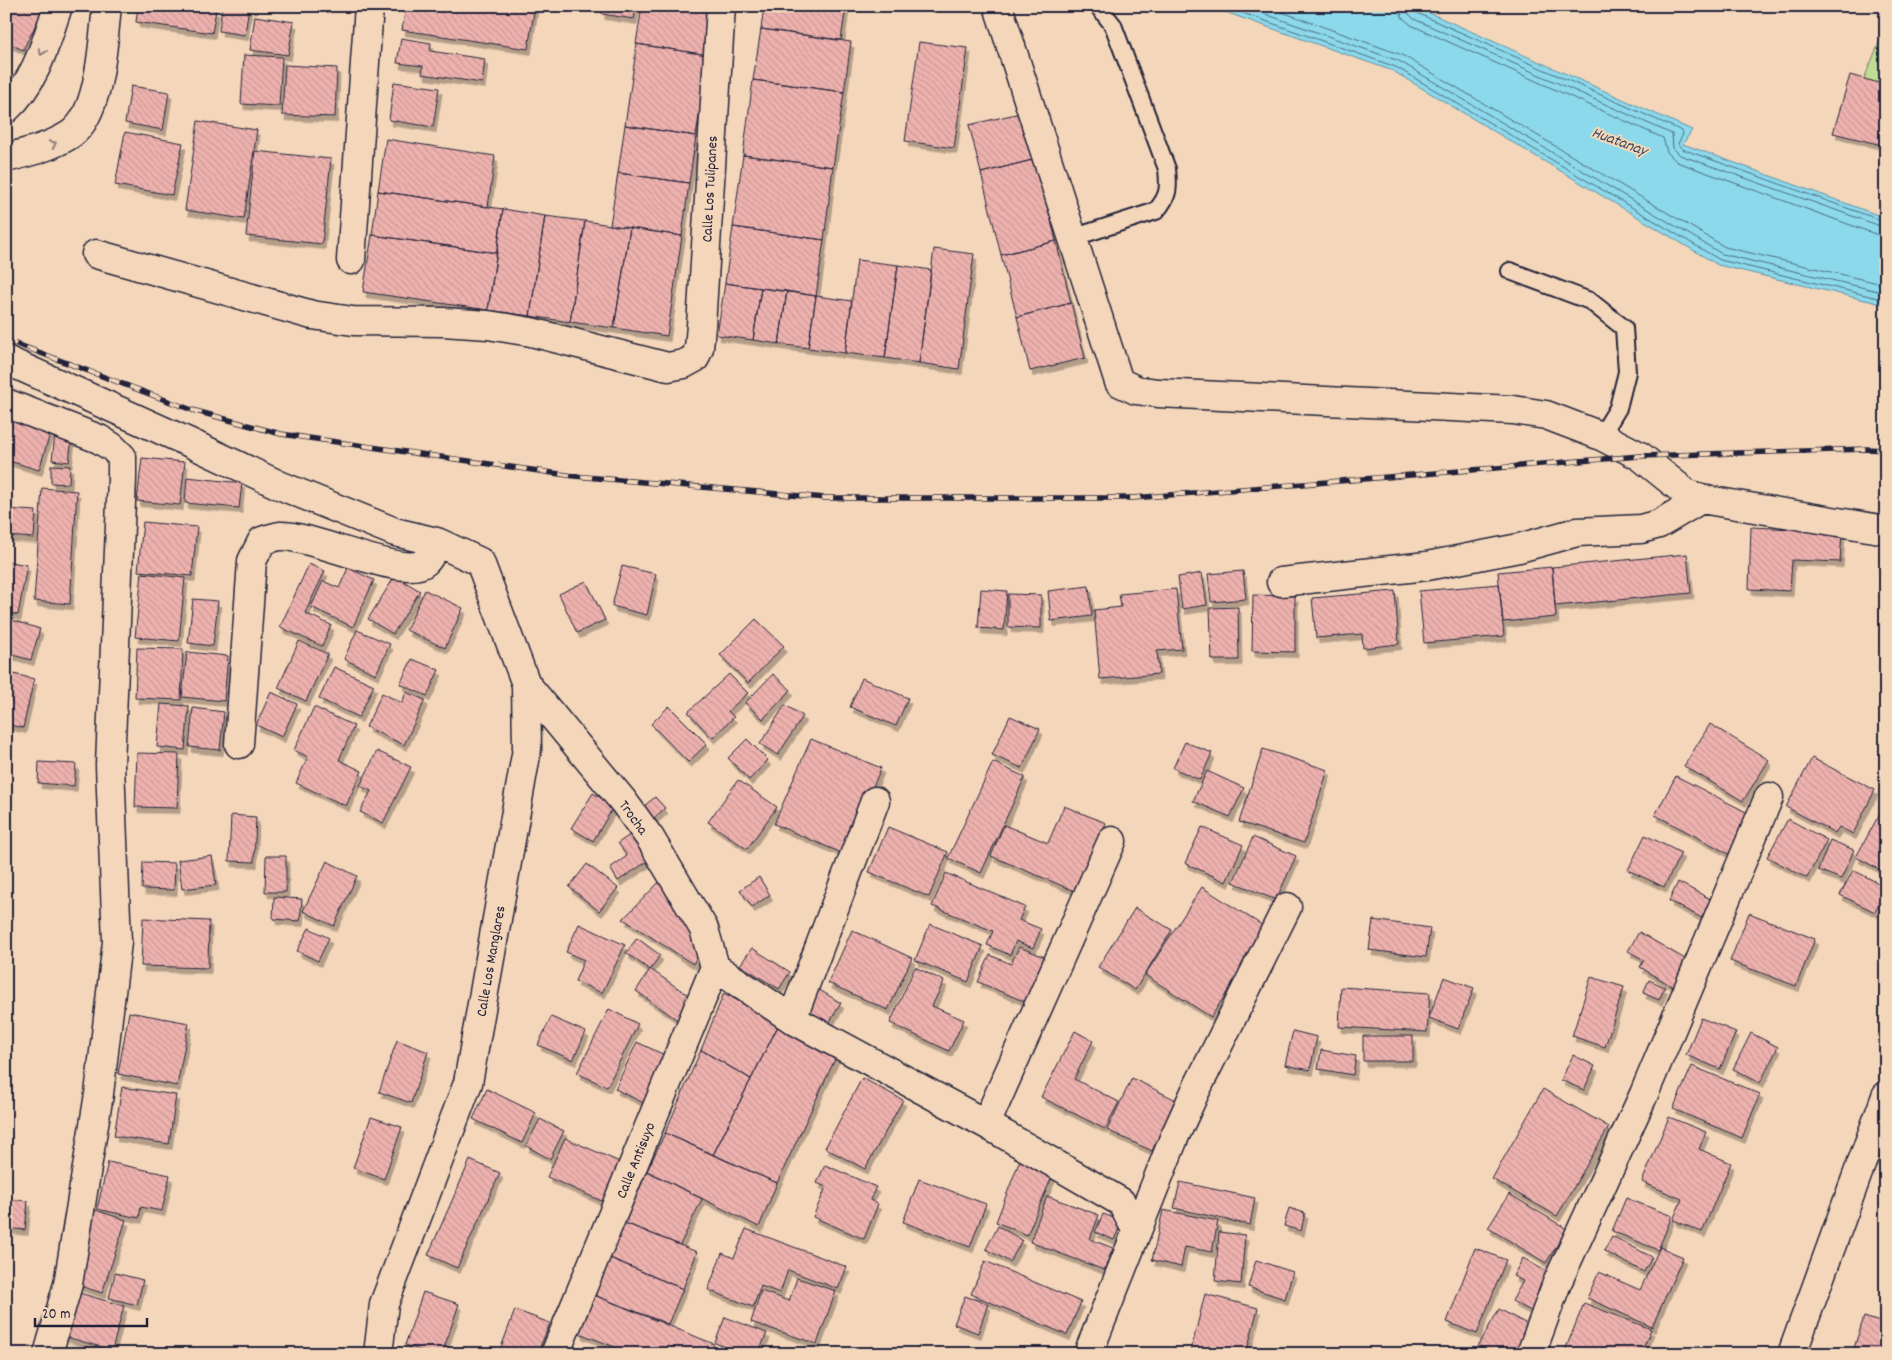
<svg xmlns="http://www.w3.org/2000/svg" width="1892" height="1360" font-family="Dekko,sans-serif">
<defs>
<pattern id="building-back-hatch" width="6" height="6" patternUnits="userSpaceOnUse" patternTransform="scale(1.25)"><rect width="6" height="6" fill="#eeb2ae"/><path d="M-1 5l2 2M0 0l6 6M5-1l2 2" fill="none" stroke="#cc9997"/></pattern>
<filter id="shadow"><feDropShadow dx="3" dy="5.5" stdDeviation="0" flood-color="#0004"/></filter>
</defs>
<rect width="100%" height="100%" fill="#f4d7ba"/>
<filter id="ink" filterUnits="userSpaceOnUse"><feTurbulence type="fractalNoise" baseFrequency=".02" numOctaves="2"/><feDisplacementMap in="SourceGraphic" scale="10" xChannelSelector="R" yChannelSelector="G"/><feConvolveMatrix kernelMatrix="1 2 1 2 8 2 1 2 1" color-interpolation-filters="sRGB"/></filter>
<g filter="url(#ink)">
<path fill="#c1dd95" stroke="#728068" d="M 1886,26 L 1886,85 L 1864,79 Z"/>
<path fill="#8cd9eb" stroke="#6290a5" d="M 1208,6 L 1414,6 L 1692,130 L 1683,144 L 1886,218 L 1886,305 L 1718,265 L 1393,71 Z"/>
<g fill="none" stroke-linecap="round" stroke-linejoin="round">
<path stroke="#4c6b81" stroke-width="1" d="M 1223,6 L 1396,67 L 1720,260 L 1886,300
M 1242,6 L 1399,61 L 1722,254 L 1886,293
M 1265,6 L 1402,55 L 1725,247 L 1886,285
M 1400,6 L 1402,17 L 1411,25 L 1663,138 L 1667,152 L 1677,162 L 1878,235 L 1886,236
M 1407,6 L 1409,14 L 1414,19 L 1672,134 L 1673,148 L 1680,155 L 1886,228
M 1413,6 L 1414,11 L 1417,13 L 1682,131 L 1683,134 L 1678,144 L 1682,149 L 1886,222"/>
</g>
<path fill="url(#building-back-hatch)" stroke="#22223b" filter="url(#shadow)" d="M 6,6 L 45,6 L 23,50 L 6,42 Z
M 138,6 L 192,6 L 216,10 L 212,33 L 136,22 Z
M 222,6 L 249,6 L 245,35 L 219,31 Z
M 406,6 L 535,6 L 528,49 L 402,30 Z
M 592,6 L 636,6 L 634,19 L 602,14 L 602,7 Z
M 642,6 L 707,6 L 708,55 L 636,44 Z
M 764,6 L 846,6 L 841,40 L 761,29 Z
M 255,16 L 294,22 L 288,55 L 250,50 Z
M 761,29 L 851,42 L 844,92 L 753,80 Z
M 401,38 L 431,43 L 430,51 L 485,59 L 482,83 L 422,74 L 423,66 L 397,63 Z
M 919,42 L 968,48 L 954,148 L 905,141 Z
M 637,44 L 708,55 L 696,136 L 625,125 Z
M 244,55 L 282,57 L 279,106 L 241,104 Z
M 285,65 L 337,68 L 335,117 L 282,115 Z
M 1850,75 L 1886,85 L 1886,146 L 1833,133 Z
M 753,80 L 844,92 L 833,167 L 743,155 Z
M 394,82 L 439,88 L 433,127 L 389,120 Z
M 131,86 L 169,92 L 163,130 L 125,123 Z
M 1024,112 L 1036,159 L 981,173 L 969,125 Z
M 198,121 L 257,130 L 244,219 L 185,210 Z
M 625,125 L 696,136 L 689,183 L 618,173 Z
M 125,132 L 183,143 L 172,195 L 115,185 Z
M 386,139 L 495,156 L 488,207 L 378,191 Z
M 255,151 L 331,159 L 322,244 L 246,236 Z
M 743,155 L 833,167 L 824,240 L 733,227 Z
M 1036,159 L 1056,241 L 1001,255 L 981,173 Z
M 618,173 L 689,183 L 682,236 L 610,225 Z
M 378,191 L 503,209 L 497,253 L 372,235 Z
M 503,209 L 545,216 L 530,316 L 488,310 Z
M 545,216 L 585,221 L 570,322 L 530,316 Z
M 585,221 L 630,228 L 614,328 L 570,322 Z
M 733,227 L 824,240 L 816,296 L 725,283 Z
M 630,228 L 682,236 L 667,336 L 614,328 Z
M 372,235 L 497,253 L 488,310 L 363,292 Z
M 1056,241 L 1071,303 L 1017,317 L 1001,255 Z
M 934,249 L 974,254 L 959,369 L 919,363 Z
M 857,260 L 898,265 L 885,358 L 845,353 Z
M 898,265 L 931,270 L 919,363 L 885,358 Z
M 725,283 L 761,288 L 753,340 L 717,335 Z
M 761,288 L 787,291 L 779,344 L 753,340 Z
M 787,291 L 816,296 L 808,348 L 779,344 Z
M 816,296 L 852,301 L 845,353 L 808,348 Z
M 1071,303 L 1085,358 L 1030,371 L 1017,317 Z
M 6,407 L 53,424 L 39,470 L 6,460 Z
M 55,434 L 72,436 L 69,462 L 52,460 Z
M 142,458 L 185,462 L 180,505 L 137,501 Z
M 51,465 L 70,466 L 69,484 L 51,483 Z
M 187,477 L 242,483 L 239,508 L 185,503 Z
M 42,488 L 77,491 L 70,604 L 34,601 Z
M 6,509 L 36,511 L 34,538 L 6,536 Z
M 143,522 L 197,527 L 192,576 L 138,571 Z
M 1751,527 L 1842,531 L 1840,562 L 1792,560 L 1790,591 L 1749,589 Z
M 1687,554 L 1691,593 L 1555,606 L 1552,567 Z
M 6,561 L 27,565 L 18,615 L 6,612 Z
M 309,564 L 325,571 L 305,613 L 331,625 L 322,646 L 280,627 Z
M 622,566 L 656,574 L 647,615 L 612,606 Z
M 1552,567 L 1556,617 L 1503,622 L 1498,572 Z
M 348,568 L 374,580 L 353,627 L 311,607 L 323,581 L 339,588 Z
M 1243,571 L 1246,599 L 1211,602 L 1208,574 Z
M 142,573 L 185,578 L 179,641 L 135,637 Z
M 1202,573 L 1207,605 L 1182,609 L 1178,577 Z
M 395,576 L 420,591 L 393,634 L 368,619 Z
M 586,581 L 605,620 L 577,633 L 559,594 Z
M 1499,584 L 1504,636 L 1424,643 L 1419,591 Z
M 1089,586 L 1092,616 L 1051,621 L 1048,591 Z
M 981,589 L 1007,591 L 1004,630 L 978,628 Z
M 1176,589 L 1182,649 L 1157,651 L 1159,674 L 1100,679 L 1094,610 L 1121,607 L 1119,594 Z
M 425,590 L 463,608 L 445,648 L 406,630 Z
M 1395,591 L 1399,644 L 1363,648 L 1362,634 L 1316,638 L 1312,598 Z
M 1008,594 L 1041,595 L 1041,628 L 1008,627 Z
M 1253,595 L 1295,596 L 1295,652 L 1252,651 Z
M 193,599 L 218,601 L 213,646 L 188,643 Z
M 1238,607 L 1239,660 L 1212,660 L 1210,608 Z
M 6,618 L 40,629 L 31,660 L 6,653 Z
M 756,619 L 784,646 L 748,683 L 720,655 Z
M 357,630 L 390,644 L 376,674 L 344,659 Z
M 299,641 L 328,654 L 306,701 L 278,688 Z
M 137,648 L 183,649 L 181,700 L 135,698 Z
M 187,652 L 228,656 L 224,701 L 182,697 Z
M 412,659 L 439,670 L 427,696 L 400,684 Z
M 334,667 L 374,685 L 359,717 L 319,699 Z
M 6,672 L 34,679 L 23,728 L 6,724 Z
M 729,674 L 748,693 L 728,711 L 734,717 L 712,738 L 688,712 Z
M 773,674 L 791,690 L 763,719 L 745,703 Z
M 862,678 L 908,698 L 896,726 L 850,707 Z
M 271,692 L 297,704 L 282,737 L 256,725 Z
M 406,692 L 425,700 L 404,745 L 366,727 L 382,693 L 402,703 Z
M 161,704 L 189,706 L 185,750 L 157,747 Z
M 785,705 L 803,716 L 778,755 L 760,744 Z
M 669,706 L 707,744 L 688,762 L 651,724 Z
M 314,707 L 354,726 L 339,760 L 362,771 L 346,806 L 296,783 L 308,757 L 294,750 Z
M 193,708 L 224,712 L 220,750 L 189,747 Z
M 1010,716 L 1040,729 L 1022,768 L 992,755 Z
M 1710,724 L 1769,760 L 1743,801 L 1684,766 Z
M 747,739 L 768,760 L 749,780 L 728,758 Z
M 811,739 L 881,768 L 844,854 L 774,824 Z
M 1185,742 L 1212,753 L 1200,780 L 1173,768 Z
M 1263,749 L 1328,770 L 1304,843 L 1239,822 Z
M 377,751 L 411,767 L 383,823 L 360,812 L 371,791 L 360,786 Z
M 137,753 L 179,754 L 177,808 L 135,807 Z
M 1812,758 L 1875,790 L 1853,834 L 1839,827 L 1835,833 L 1786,807 Z
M 39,762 L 76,764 L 74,786 L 38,783 Z
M 993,762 L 1025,777 L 981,873 L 948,858 Z
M 1207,771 L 1244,788 L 1230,817 L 1193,801 Z
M 1676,776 L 1752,815 L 1731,855 L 1655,815 Z
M 738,780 L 777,807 L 747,849 L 708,822 Z
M 593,793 L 614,806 L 593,841 L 571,828 Z
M 655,797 L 665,808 L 653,819 L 643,807 Z
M 1886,802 L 1886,873 L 1856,857 Z
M 1064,806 L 1106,823 L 1077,892 L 991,856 L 1004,825 L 1048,843 Z
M 231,815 L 256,817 L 254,862 L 229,861 Z
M 6,816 L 11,817 L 6,840 Z
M 1788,819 L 1827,840 L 1807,878 L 1767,857 Z
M 888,827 L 948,852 L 929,897 L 869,872 Z
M 1202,827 L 1243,845 L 1226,882 L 1185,863 Z
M 634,832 L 651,859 L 618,881 L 610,868 L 627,856 L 618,843 Z
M 1645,835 L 1681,853 L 1664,887 L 1628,870 Z
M 1253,837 L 1296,856 L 1276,900 L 1233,882 Z
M 1830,840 L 1854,850 L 1841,879 L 1818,870 Z
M 212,856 L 216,885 L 182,889 L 178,860 Z
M 266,856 L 286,856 L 286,892 L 265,892 Z
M 327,861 L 357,876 L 334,926 L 303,911 Z
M 143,862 L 175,863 L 174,890 L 142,889 Z
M 587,864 L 618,888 L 599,911 L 569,887 Z
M 1853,870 L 1886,887 L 1875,912 L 1840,895 Z
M 946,873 L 1025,907 L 1019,920 L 1041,929 L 1033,948 L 1016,941 L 1010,955 L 987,945 L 993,931 L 932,906 Z
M 665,876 L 705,941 L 693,964 L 623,919 Z
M 759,877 L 770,895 L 752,907 L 740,890 Z
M 1678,882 L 1714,901 L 1704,919 L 1669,901 Z
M 1202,887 L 1268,929 L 1211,1017 L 1145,975 Z
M 274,897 L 302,899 L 300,921 L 273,919 Z
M 1135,908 L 1172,930 L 1135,990 L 1098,967 Z
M 1749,913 L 1815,939 L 1796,986 L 1730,961 Z
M 143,918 L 209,921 L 208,968 L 141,966 Z
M 1373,920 L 1430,928 L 1426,957 L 1369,950 Z
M 579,924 L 625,945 L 602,993 L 575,981 L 584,960 L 566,952 Z
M 930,924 L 983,946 L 968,982 L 915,960 Z
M 309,928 L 329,938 L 318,961 L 297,951 Z
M 852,930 L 912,958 L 888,1010 L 828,983 Z
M 1639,932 L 1690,962 L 1675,988 L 1640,967 L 1644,960 L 1628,951 Z
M 637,938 L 660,955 L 650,970 L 626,953 Z
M 1019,947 L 1050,959 L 1028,1003 L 978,982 L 990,955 L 1011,964 Z
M 752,948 L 790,972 L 779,989 L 740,965 Z
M 915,967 L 944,981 L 932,1006 L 964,1020 L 949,1051 L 890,1023 Z
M 650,969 L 694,999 L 679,1021 L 636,991 Z
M 1444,977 L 1474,988 L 1458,1029 L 1429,1018 Z
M 1591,977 L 1624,987 L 1605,1047 L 1572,1036 Z
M 1649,980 L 1665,987 L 1659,1000 L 1643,993 Z
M 813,986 L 841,1003 L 828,1025 L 800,1010 Z
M 1341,987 L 1430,993 L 1427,1032 L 1339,1027 Z
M 724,993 L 779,1024 L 751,1079 L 701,1050 Z
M 609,1009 L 638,1024 L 607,1087 L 577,1073 Z
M 129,1012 L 189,1023 L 177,1086 L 118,1074 Z
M 551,1017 L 586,1032 L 573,1060 L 538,1045 Z
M 1701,1018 L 1736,1032 L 1720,1069 L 1686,1055 Z
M 779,1024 L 836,1057 L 777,1183 L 713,1155 Z
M 1075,1031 L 1093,1041 L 1074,1079 L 1119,1102 L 1105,1129 L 1041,1097 Z
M 1293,1031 L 1317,1037 L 1310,1070 L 1285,1065 Z
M 1751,1033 L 1778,1047 L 1760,1083 L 1733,1069 Z
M 1363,1036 L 1413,1036 L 1413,1061 L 1363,1061 Z
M 397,1040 L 428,1052 L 411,1103 L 379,1092 Z
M 637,1042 L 673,1059 L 650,1106 L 615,1089 Z
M 701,1050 L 751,1079 L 713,1155 L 665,1133 Z
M 1321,1050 L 1356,1056 L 1353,1075 L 1318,1069 Z
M 1573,1055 L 1595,1066 L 1584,1090 L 1561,1080 Z
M 1692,1066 L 1760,1094 L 1742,1138 L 1673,1109 Z
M 862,1078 L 903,1100 L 865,1169 L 825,1148 Z
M 1132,1078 L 1176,1100 L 1152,1151 L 1107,1130 Z
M 122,1087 L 176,1095 L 169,1144 L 114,1136 Z
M 487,1089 L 536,1113 L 522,1143 L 473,1119 Z
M 1543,1089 L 1609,1127 L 1557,1216 L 1492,1179 Z
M 371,1117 L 402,1127 L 384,1179 L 353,1168 Z
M 1669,1117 L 1706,1132 L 1699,1149 L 1731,1163 L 1702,1232 L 1673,1220 L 1682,1199 L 1642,1182 Z
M 540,1119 L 564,1131 L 550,1159 L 526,1146 Z
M 665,1133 L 777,1183 L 759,1227 L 647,1171 Z
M 565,1138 L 622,1163 L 604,1202 L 547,1177 Z
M 1021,1157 L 1054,1172 L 1027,1235 L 996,1222 Z
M 470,1160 L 500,1173 L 457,1268 L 428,1255 Z
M 108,1162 L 170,1175 L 162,1211 L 141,1207 L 139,1218 L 97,1209 Z
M 825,1165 L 876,1187 L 870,1200 L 878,1204 L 864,1239 L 813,1217 L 826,1187 L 817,1183 Z
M 647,1171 L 702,1199 L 680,1245 L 625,1223 Z
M 919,1179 L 986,1204 L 970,1247 L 903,1222 Z
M 1180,1182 L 1255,1198 L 1250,1225 L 1174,1208 Z
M 1509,1194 L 1567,1229 L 1546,1263 L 1488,1228 Z
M 1047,1196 L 1099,1215 L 1090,1239 L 1113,1248 L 1104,1270 L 1030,1242 Z
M 1626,1198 L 1672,1216 L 1658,1250 L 1612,1231 Z
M 6,1199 L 28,1201 L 25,1230 L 6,1228 Z
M 1289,1208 L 1305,1213 L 1301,1231 L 1284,1226 Z
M 95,1210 L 126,1220 L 102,1293 L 71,1283 Z
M 1163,1210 L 1218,1221 L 1212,1252 L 1185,1247 L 1181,1267 L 1152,1260 Z
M 1103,1214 L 1122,1221 L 1114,1240 L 1095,1232 Z
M 625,1223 L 697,1252 L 683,1289 L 610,1258 Z
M 998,1226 L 1022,1240 L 1010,1262 L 986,1249 Z
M 746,1229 L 847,1267 L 838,1289 L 788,1270 L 780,1293 L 761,1286 L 753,1307 L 708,1290 L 722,1253 L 734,1258 Z
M 1219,1232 L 1245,1235 L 1241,1284 L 1215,1281 Z
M 1612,1236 L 1652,1257 L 1644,1272 L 1604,1251 Z
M 1660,1247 L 1683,1257 L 1652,1327 L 1587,1298 L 1599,1272 L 1640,1290 Z
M 1475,1248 L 1506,1260 L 1477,1334 L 1447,1322 Z
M 610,1258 L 683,1289 L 668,1324 L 594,1295 Z
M 1523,1258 L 1552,1275 L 1531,1311 L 1512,1301 L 1523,1281 L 1513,1276 Z
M 1256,1260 L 1293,1272 L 1285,1299 L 1248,1287 Z
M 985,1261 L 1081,1302 L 1067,1335 L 971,1294 Z
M 115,1273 L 143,1280 L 137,1305 L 109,1298 Z
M 797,1278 L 836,1291 L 817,1344 L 751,1322 L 761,1291 L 789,1301 Z
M 69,1290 L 124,1306 L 112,1350 L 56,1334 Z
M 423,1292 L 459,1304 L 442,1354 L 431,1354 L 405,1345 Z
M 1205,1294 L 1258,1308 L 1246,1354 L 1190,1354 Z
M 594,1295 L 714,1344 L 710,1354 L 633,1354 L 579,1333 Z
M 965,1296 L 988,1304 L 978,1333 L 954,1324 Z
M 1584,1303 L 1651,1329 L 1641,1354 L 1564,1353 Z
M 1499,1309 L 1538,1330 L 1524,1354 L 1490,1354 L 1478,1346 Z
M 515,1310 L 550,1323 L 537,1354 L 499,1353 Z
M 725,1317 L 767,1333 L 758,1354 L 737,1354 L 738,1352 L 715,1343 Z
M 1864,1317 L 1886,1324 L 1886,1354 L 1852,1354 Z"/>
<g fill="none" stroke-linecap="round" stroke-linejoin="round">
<g stroke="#22223b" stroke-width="20">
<path id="lane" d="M 1072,238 L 1156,211 C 1169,196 1169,188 1167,169 L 1113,25 L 1098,6
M 1510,271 L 1590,301 L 1624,328 L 1627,372 L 1618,408 L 1601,436"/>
</g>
<g stroke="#22223b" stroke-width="31">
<path id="street" d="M 998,6 L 1119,382 L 1136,390 L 1158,393 L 1513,410 L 1546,415 L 1601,436 L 1640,456 L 1686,493 L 1701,499 L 1886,530
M 6,109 C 36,82 46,42 58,6
M 6,158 C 29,152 51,147 71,134 C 101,113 103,40 107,6
M 96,254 L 312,315 L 353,321 L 443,322 L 488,325 L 531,332 L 668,367 L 684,364 L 695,358 L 699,348 L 701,326 L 721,6
M 351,260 L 369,6
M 6,360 L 188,442 L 279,485 L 395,532 L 437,542 L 480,562 L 526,684 L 527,749 L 468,1083 L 384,1304 L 378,1354
M 6,403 L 99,439 L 112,447 L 122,457 L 122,478 L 110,765 L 117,942 L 99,1094 L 68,1284 L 48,1354
M 1281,582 L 1427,566 L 1519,548 L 1577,532 L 1641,529 L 1659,524 L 1701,499
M 526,684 L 623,801 L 650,838 L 704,929 L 715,967
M 239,744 L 252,561 L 262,541 C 268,539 274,537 280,536 C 311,534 404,580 425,562 C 431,557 434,548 437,542
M 715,967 L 792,1019 L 986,1124 L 1121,1202 L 1137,1231
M 792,1019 L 875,801
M 986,1124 L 1112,841
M 555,1354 L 715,967
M 1088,1354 L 1174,1138 L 1195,1092 L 1287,907
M 1531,1354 L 1557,1283 L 1644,1094 L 1769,797
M 1792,1354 L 1886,1096"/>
</g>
<use href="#lane" stroke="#f4d7ba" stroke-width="16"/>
<use href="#street" stroke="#f4d7ba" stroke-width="28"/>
<g stroke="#22223b" stroke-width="5.5">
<path id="rail" d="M 6,340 L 192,410 L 281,434 L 574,476 L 826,498 L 1133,498 L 1640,456 L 1867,449 L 1886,450"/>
</g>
<use href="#rail" stroke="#f4d7ba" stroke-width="4" stroke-dasharray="11" stroke-linecap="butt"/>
</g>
<defs><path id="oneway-chevron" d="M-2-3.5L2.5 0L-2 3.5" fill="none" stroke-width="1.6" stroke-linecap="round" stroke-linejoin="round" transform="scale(1.25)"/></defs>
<g stroke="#8b7c7a">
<use href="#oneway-chevron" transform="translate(42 52) rotate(110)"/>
<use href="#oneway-chevron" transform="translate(53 144) rotate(-27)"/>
</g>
</g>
<g text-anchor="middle" stroke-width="4" stroke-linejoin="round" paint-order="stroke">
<g font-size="15" fill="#22223b" stroke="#f4d7ba">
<text transform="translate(709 189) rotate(-87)" y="5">Calle Los Tulipanes</text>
<text transform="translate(634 817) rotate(54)" y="5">Trocha</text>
<text transform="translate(490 961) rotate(-80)" y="5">Calle Los Manglares</text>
<text transform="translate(635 1160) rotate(-68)" y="5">Calle Antisuyo</text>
</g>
<g font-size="16" font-style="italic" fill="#37475e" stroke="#f4d7ba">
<text transform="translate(1620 140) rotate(20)" y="6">Huatanay</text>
</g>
</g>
<rect width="1892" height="1360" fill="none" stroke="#f4d7ba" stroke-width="25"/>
<rect x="12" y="12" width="1867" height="1335" fill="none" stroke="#22223b" stroke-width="2" filter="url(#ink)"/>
<path d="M35 1318v8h112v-8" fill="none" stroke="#22223b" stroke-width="2.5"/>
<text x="42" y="1318" font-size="15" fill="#22223b" stroke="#f4d7ba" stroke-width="4" paint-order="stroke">20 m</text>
</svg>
